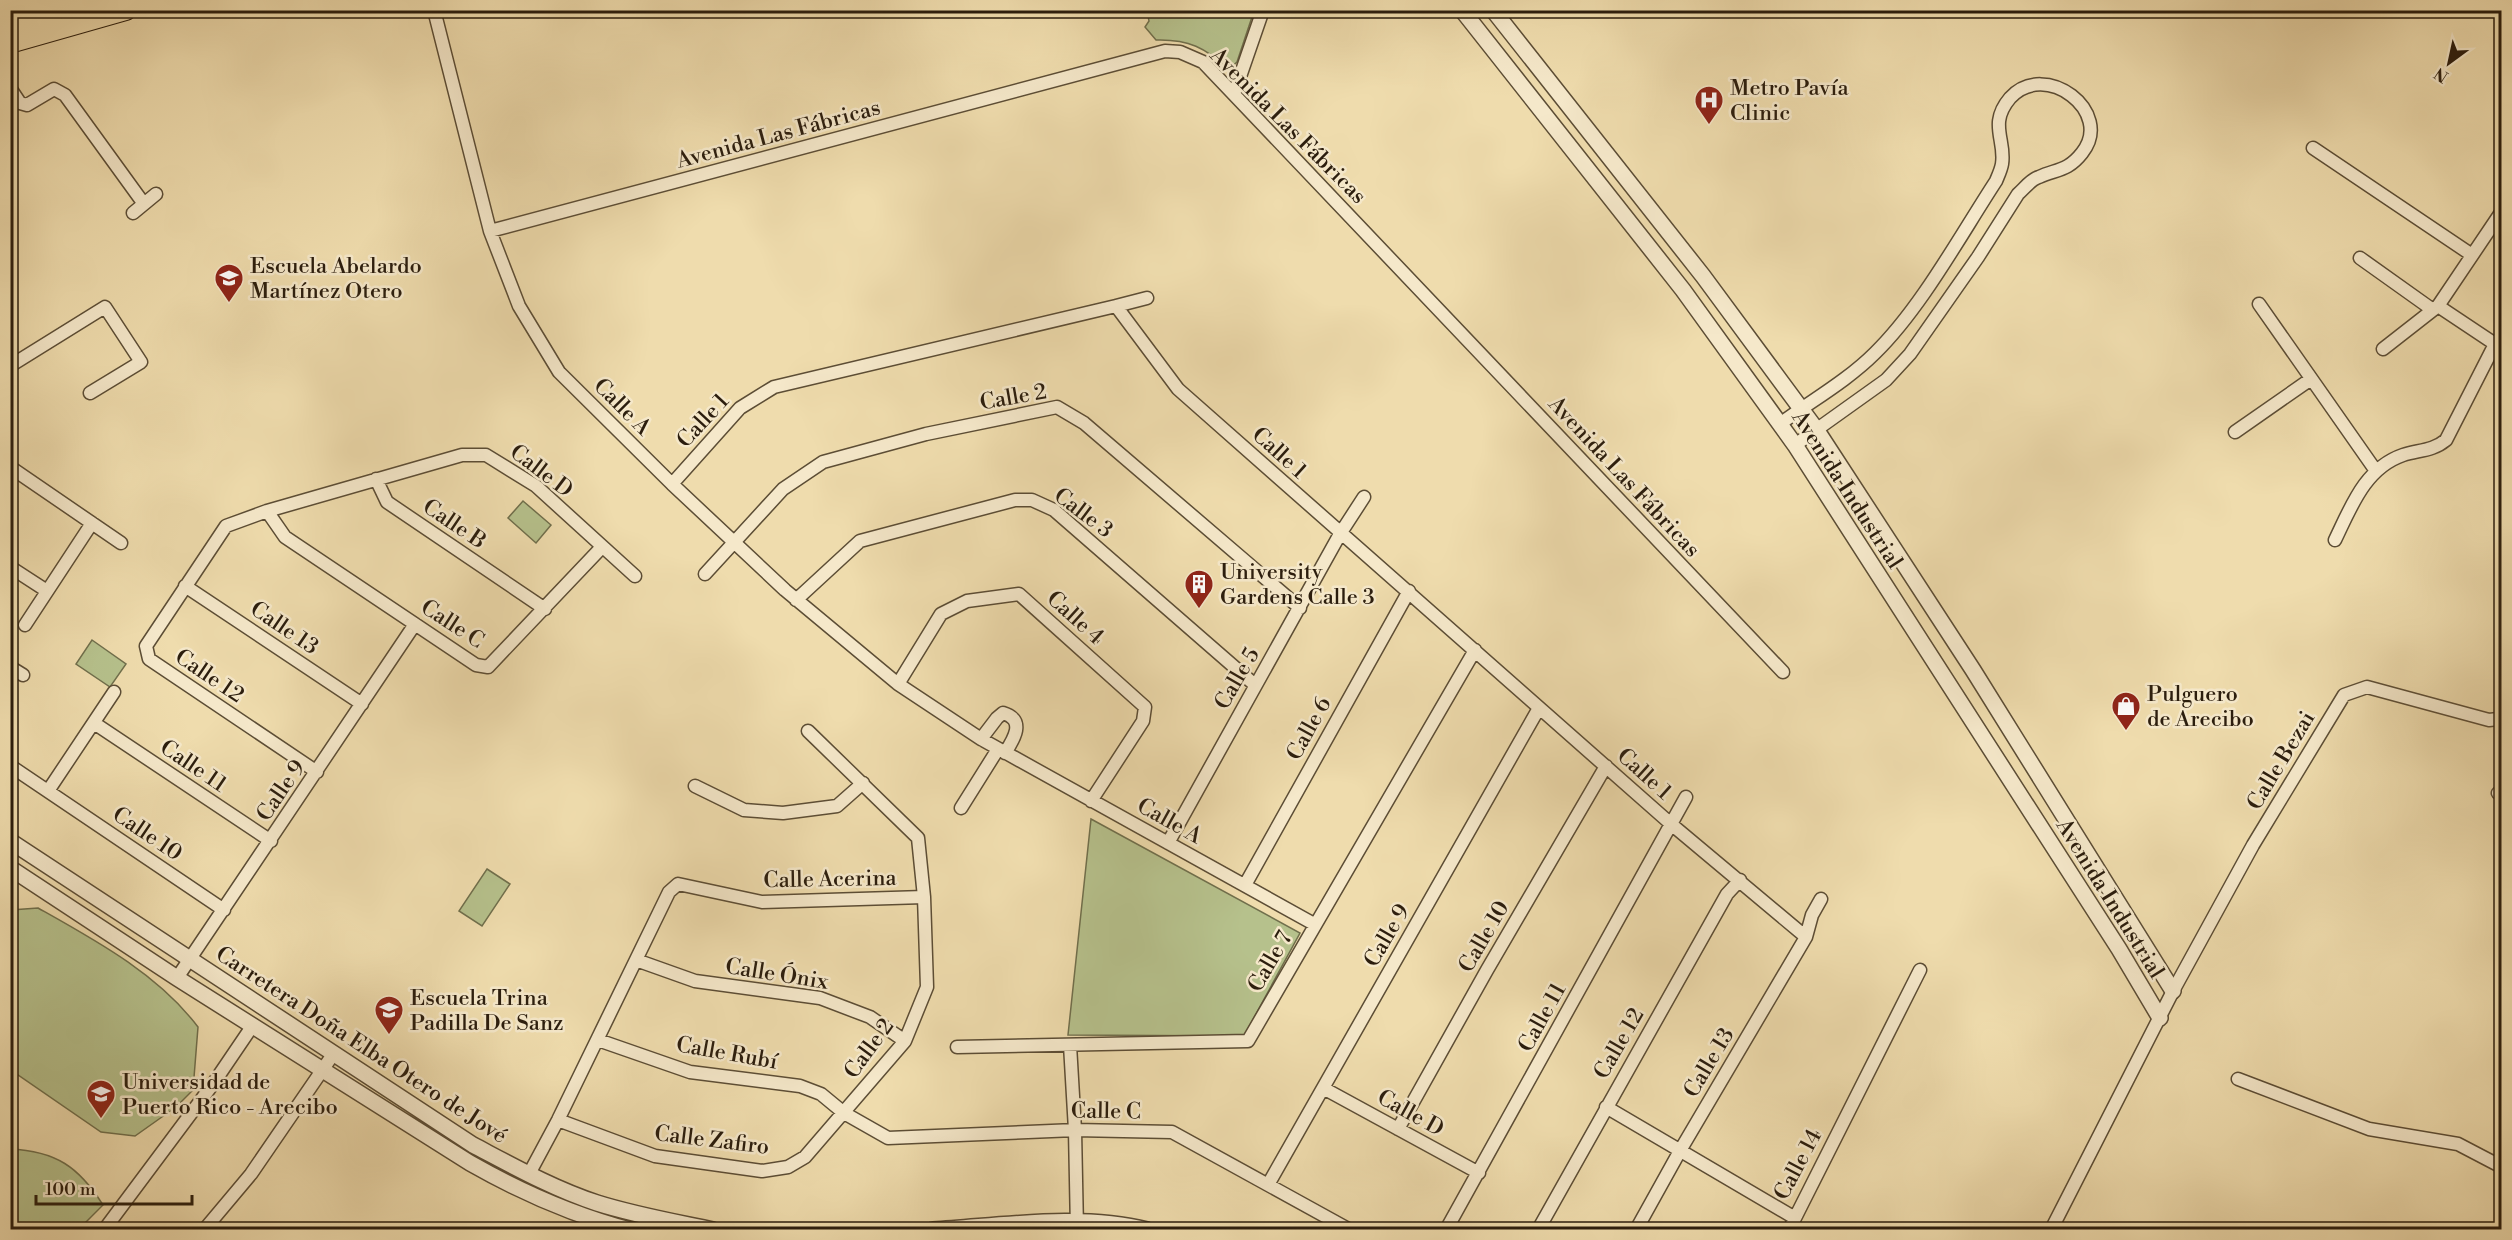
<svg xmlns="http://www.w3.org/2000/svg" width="2512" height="1240" font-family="'Libre Bodoni',serif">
<rect width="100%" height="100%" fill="#efdcad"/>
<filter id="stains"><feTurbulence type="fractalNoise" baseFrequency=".00333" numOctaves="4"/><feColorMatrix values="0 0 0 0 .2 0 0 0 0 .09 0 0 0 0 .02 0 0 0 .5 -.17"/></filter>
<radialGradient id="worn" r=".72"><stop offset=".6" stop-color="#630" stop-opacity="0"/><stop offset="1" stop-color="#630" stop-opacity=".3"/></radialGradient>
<path fill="#b6c18c" stroke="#706f4c" stroke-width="1.5" d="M 1147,11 L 1147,10 L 1254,11 L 1237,62 L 1229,69 C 1205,48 1189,39 1156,40 L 1145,27 L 1149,21 Z
M 523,501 L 551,525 L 536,543 L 508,518 Z
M 92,640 L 126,664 L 110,687 L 76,664 Z
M 1091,819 L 1300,933 L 1244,1036 L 1068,1035 Z
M 487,869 L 510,884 L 482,926 L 459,911 Z
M 38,908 C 95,940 158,974 198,1027 L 193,1090 L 176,1107 L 135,1136 L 101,1132 L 11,1070 L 11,910 Z
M 10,1149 C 56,1151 79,1167 103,1205 L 79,1229 L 11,1229 Z"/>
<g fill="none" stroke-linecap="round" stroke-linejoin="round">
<g stroke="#5c4d35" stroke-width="15">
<path id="minor" d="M 434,10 L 490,231 L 519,306 L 559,372 L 672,484 L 785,590 L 898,684 L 981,739 L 1314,924
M 10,88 L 20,103 L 27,105 L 54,89 L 65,95 L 144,204
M 1234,94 L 1263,10
M 2313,148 L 2472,255
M 133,213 L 156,194
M 490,231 L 1165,51 L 1180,52 L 1203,62 L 1783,672
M 2360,258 L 2433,310
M 2259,304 L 2376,471
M 1116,306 L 1147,298
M 2438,306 L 2501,348
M 2383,349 L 2438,306 L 2502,211
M 10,366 L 105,307 L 141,362 L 90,393
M 1780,424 C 1811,401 1847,381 1875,353 C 1921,308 1960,236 1996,181 C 1998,176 2001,170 2002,164 C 2006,140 1988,124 2010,98 C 2045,59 2115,112 2082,153 C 2068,171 2057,169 2039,177 C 2031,179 2024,189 2018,194 L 1978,257 L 1910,354 L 1886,380 L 1795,445
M 2235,432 L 2311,379
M 10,467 L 121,543
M 376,479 L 387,502 L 545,609
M 672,484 L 740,408 L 774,387 L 1116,306 L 1178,389 L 1671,824 L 1806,937
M 267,511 L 285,537 L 476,665 L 488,667 L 602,547
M 2335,540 C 2351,507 2365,468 2403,455 C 2418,450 2433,451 2446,440 L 2495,344
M 10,567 L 47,591
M 705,574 L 783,489 L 823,462 L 926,434 L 1057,407 L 1084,423 L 1300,608
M 185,586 L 362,704
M 796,600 L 860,541 L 1015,500 L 1032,500 L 1054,510 L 1255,685
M 25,625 L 92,523
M 10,667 L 23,675
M 898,684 L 941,614 L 967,601 L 1019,594 L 1145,707 L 1143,721 L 1091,801
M 94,723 L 271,841
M 981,739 L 997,718 L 1003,713 C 1026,720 1014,739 1005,753
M 12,767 L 224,910
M 317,772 L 149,659 L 146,646 L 226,526 L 267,511 L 462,455 L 486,455 L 536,486 L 635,576
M 695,786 L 744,810 L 783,813 L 837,806 L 863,783
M 48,791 L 114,692
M 2498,793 L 2502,795
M 961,808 L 998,749
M 1168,843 L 1340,534 L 1364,497
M 1245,885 L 1409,591
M 636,960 L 695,981 L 820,998 L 870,1017 L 905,1041
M 177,978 L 415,624
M 598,1040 L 690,1072 L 800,1086 L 821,1094 L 844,1113 L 888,1138 L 1075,1130 L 1172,1132 L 1350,1230
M 1070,1045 L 1075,1130 L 1077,1230
M 957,1047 L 1248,1041 L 1475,650
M 2238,1079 L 2369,1129 L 2458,1144 L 2502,1167
M 1323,1088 L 1479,1173
M 1606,1107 L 1795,1218
M 558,1120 L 655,1156 L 762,1171 L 788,1167 L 805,1157 L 905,1041 L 927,987 L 924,897 L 918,838 L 808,731
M 1398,1129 L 1487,970 L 1606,766
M 529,1174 L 558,1120 L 669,892 L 678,884 L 762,902 L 924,897
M 1269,1183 L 1539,708
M 104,1230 L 213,1084 L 253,1025
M 204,1230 L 251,1174 L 334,1053
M 1446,1230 L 1686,797
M 1538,1230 L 1727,894 L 1740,880
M 1636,1230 L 1681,1149 L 1806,937 L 1812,915 L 1821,899
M 1789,1230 L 1920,970
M 2051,1230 L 2173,991 L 2253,845 L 2344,695 L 2367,687 L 2489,720 L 2498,719 L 2502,716"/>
</g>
<g stroke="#5c4d35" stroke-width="18">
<path id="tertiary" d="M 1462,10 L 1683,290 L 1795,445 L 2119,949 L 2160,1018
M 1493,10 L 1703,276 L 1816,429 L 1973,670 L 2173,991
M 10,841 L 473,1145 C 513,1166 554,1189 597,1203 C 635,1215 675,1222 713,1230
M 10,868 L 177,978 L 470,1163 C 521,1192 573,1215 630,1230
M 933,1230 C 1001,1226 1081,1213 1147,1230"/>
</g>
<g stroke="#2b1d0d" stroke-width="22">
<path id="primary" d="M 10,24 L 55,10
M 10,43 L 126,10"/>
</g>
<use href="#minor" stroke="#f5e8ca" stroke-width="12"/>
<use href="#tertiary" stroke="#f5e8ca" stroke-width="15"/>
<use href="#primary" stroke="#efdcad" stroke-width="20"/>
</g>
<defs>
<g id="hospital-pin" transform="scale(1.5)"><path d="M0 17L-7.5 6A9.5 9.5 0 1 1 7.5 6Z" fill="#8f2418" stroke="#f5e8ca"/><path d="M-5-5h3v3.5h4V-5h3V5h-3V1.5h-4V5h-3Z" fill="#fff"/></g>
<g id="school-pin" transform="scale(1.5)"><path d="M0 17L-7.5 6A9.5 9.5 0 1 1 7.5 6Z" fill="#8f2418" stroke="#f5e8ca"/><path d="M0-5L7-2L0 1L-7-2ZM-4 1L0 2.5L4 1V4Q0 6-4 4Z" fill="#fff"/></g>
<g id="building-pin" transform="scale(1.5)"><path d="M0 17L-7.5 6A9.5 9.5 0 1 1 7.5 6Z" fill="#8f2418" stroke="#f5e8ca"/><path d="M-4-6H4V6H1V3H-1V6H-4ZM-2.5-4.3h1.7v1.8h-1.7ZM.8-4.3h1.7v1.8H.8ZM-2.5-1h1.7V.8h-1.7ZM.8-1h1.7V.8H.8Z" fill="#fff"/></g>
<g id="shop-pin" transform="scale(1.5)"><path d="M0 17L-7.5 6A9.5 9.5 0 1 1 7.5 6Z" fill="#8f2418" stroke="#f5e8ca"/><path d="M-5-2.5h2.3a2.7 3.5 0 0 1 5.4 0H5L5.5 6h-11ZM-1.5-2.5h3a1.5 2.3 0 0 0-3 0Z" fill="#fff"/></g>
<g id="university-pin" transform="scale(1.5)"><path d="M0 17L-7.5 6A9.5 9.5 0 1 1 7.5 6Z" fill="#8f2418" stroke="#f5e8ca"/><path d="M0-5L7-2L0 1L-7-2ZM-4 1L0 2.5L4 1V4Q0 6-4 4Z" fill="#fff"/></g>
</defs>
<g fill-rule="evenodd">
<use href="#hospital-pin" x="1709" y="100"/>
<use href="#school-pin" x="229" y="278"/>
<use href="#building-pin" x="1199" y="584"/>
<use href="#shop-pin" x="2126" y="706"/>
<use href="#school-pin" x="389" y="1010"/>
<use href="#university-pin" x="101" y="1094"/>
</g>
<g text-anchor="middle" stroke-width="5" stroke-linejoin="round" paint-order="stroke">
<g font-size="22" fill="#2b1d0d" stroke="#f5e8ca" text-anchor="start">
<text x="1730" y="95">Metro Pavía<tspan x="1730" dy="25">Clinic</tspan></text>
<text x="250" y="273">Escuela Abelardo<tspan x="250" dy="25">Martínez Otero</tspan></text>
<text x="1220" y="579">University<tspan x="1220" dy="25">Gardens Calle 3</tspan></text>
<text x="2147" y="701">Pulguero<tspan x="2147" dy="25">de Arecibo</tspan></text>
<text x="410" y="1005">Escuela Trina<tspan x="410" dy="25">Padilla De Sanz</tspan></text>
<text x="122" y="1089">Universidad de<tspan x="122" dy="25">Puerto Rico - Arecibo</tspan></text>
</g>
<g font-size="22" fill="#2b1d0d" stroke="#f5e8ca">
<text transform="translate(1289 125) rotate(45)" y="8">Avenida Las Fábricas</text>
<text transform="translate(778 133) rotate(-15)" y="8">Avenida Las Fábricas</text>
<text transform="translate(1013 396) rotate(-10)" y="8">Calle 2</text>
<text transform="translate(623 406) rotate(45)" y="8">Calle A</text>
<text transform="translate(702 420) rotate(-47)" y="8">Calle 1</text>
<text transform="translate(1280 452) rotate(42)" y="8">Calle 1</text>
<text transform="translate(542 470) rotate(37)" y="8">Calle D</text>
<text transform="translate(1625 476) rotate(47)" y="8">Avenida Las Fábricas</text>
<text transform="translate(1848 489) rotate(57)" y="8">Avenida Industrial</text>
<text transform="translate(1084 512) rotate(37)" y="8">Calle 3</text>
<text transform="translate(455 523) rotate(34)" y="8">Calle B</text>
<text transform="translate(1076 617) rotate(42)" y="8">Calle 4</text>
<text transform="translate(453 623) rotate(33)" y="8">Calle C</text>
<text transform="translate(285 627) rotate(34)" y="8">Calle 13</text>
<text transform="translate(210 675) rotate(34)" y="8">Calle 12</text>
<text transform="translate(1236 678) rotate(-60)" y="8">Calle 5</text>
<text transform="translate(1308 728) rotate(-61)" y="8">Calle 6</text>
<text transform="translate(2280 760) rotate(-59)" y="8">Calle Bezai</text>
<text transform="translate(194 765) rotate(34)" y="8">Calle 11</text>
<text transform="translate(1645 773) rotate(42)" y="8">Calle 1</text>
<text transform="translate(280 790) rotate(-56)" y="8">Calle 9</text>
<text transform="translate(1170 820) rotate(29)" y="8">Calle A</text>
<text transform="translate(148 833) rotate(34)" y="8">Calle 10</text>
<text transform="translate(830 878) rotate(-1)" y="8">Calle Acerina</text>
<text transform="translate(2111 898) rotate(58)" y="8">Avenida Industrial</text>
<text transform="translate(1386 935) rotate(-60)" y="8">Calle 9</text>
<text transform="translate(1483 936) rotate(-60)" y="8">Calle 10</text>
<text transform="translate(1269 961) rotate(-60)" y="8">Calle 7</text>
<text transform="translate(777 973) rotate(9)" y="8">Calle Ónix</text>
<text transform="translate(1541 1017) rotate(-61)" y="8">Calle 11</text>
<text transform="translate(1618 1043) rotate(-60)" y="8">Calle 12</text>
<text transform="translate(362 1044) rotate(33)" y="8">Carretera Doña Elba Otero de Jové</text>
<text transform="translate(868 1048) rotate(-54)" y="8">Calle 2</text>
<text transform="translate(727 1052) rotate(10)" y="8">Calle Rubí</text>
<text transform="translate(1708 1062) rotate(-59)" y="8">Calle 13</text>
<text transform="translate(1106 1110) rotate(1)" y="8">Calle C</text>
<text transform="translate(1411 1112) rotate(29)" y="8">Calle D</text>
<text transform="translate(712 1139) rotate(7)" y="8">Calle Zafiro</text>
<text transform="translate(1797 1164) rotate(-62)" y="8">Calle 14</text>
</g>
</g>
<rect width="2512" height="1240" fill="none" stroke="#efdcad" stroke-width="36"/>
<rect x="12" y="12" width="2488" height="1216" fill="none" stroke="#2b1d0d" stroke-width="3"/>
<rect x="18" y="18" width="2476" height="1204" fill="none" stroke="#2b1d0d" stroke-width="1.5"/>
<g transform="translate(2449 63) rotate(213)" stroke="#f5e8ca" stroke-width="4.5" paint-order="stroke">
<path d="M0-4.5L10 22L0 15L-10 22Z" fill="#2b1d0d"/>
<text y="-9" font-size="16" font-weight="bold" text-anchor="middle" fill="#2b1d0d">N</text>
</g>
<path d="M36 1195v9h156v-9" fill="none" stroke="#2b1d0d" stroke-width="3"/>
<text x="45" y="1195" font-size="18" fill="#2b1d0d" stroke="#f5e8ca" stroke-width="4.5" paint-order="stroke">100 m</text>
<rect width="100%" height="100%" filter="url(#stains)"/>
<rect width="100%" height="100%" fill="url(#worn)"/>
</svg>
